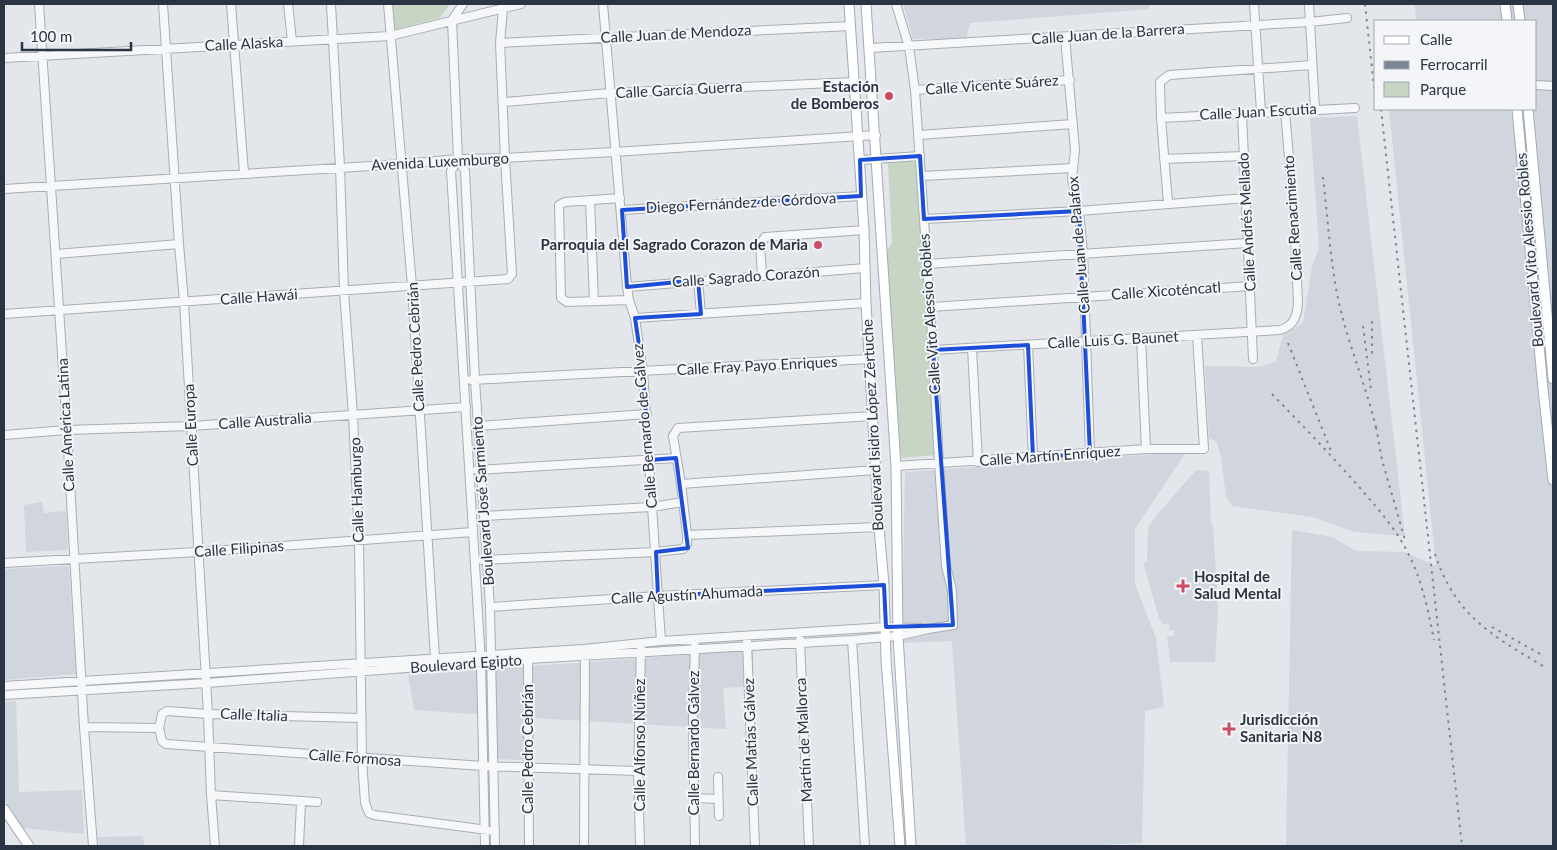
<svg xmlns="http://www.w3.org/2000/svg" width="1557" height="850" font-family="Lato,sans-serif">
<rect width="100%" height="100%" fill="#e3e6eb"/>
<path fill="#d1d5dd" d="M 903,4 L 1149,4 L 1150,9 L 970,23 L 966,39 L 913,39 Z
M 1415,4 L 1553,4 L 1553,846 L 1286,846 L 1292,530 L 1332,537 L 1356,551 L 1405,552 L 1436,566 L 1389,109 L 1536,109 L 1536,21 L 1416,21 Z
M 1357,116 L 1405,536 L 1354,532 L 1313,517 L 1232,506 L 1226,496 L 1221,458 L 1217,442 L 1209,438 L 1205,366 L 1261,367 L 1276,361 L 1283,335 L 1303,323 L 1312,266 L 1319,249 L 1310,118 Z
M 1186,452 L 1135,529 L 1135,584 L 1156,638 L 1164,707 L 1145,711 L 1142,843 L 1078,846 L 966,846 L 952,641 L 902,643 L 905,472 Z
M 1196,470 L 1209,471 L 1211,524 L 1213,525 L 1218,609 L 1215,662 L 1170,662 L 1167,636 L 1174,636 L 1174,630 L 1169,630 L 1169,624 L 1163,624 L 1159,618 L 1143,562 L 1147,562 L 1148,528 L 1155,517 Z
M 42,502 L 44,513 L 66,511 L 68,550 L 26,552 L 24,505 Z
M 69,566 L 76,674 L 4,680 L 4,569 Z
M 753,650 L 754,686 L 723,688 L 726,729 L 533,718 L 524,719 L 525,760 L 493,759 L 493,718 L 475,714 L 414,710 L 408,675 Z
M 16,701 L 19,792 L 82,790 L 84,834 L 22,828 L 4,798 L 4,702 Z
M 143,836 L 144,846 L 99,846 L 98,837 Z"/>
<path fill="#c9d5c4" d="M 392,4 L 450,4 L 440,18 L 394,30 Z
M 915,160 L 937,455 L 901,458 L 886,252 L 892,243 L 888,163 Z"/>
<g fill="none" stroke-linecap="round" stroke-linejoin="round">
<g stroke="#a8adb5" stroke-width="10">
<path id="minor" d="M 39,4 L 67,430 L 84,727 L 93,846
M 163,4 L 179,244 L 184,302 L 208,714 L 211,795 L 215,846
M 231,4 L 244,173
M 288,4 L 292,41
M 331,4 L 340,167 L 344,291 L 353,415 L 359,540 L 362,759 L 365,803 L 369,813 L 374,815 L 495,831
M 388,4 L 412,286 L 435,658
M 463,4 L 452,20 L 458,159 L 465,171 L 475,380 L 490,607 L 495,846
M 603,4 L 627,287 L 629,300 L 635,318 L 643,372 L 661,641
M 1254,4 L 1261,112
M 1309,4 L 1315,109
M 1065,37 L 1075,150 L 1072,179 L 1079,211 L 1083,253 L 1090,454
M 500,43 L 851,26
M 870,48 L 1310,22 L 1347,18
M 4,58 L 390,36 L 521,4
M 1536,85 L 1553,86
M 915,90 L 1070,80
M 504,102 L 610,93 L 854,82
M 1242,114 L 1253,359
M 1161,118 L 1355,108
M 919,135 L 1073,124
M 458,159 L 451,171 L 481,663 L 485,846
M 1164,159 L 1244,156
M 860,160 L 920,156
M 922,176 L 1073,168
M 4,189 L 403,164 L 458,159 L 505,158 L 614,152 L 876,135
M 620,198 L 565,202 L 559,205 L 561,298 L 567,302 L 629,300
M 590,200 L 594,301
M 1168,203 L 1161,118 L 1160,82 L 1169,75 L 1312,65
M 622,210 L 861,196
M 924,219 L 1079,211 L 1246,198
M 56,254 L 179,244
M 927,264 L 1248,243
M 762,275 L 760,244 L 765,237 L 864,230
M 698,280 L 701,314
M 627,287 L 865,268
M 931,307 L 1251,286
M 4,314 L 508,279 L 512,274 L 505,158 L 500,43 L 503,9
M 635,318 L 866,303
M 1141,338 L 1146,449
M 1028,345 L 1033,457
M 972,348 L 978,462
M 933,350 L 1280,330 C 1294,326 1297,316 1298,303 L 1294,215 L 1285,111
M 471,380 L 870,359
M 478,426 L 647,414
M 4,435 L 67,430 L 191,426 L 466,407
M 896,466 L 1146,449 L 1204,449 L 1197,335
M 477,470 L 676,458
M 681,484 L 876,470
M 484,516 L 652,507 L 683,502
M 687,535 L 879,527
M 482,560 L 656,552 L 683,549 L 687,544 L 687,535 L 681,484 L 673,436 L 678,428 L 873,416
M 4,563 L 198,552 L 473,532
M 490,607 L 658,596 L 884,585
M 800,640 L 809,846
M 852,640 L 865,846
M 747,642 L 755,846
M 528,656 L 529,846
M 4,686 L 584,649 L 661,641 L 886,627 L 921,628
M 4,695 L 207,683 L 528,659 L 852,640 L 898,636 L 928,629 L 953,625 L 952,590 L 946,566 L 939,464 L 933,350 L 915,90 L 909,47 L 896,4
M 361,718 L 208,714 L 167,711 L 162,714 L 159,728 L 162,741 L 166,744 L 483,766 L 638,771
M 84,727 L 159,728
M 718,777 L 719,816
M 211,795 L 317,802
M 694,798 L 718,799
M 299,846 L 301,802
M 584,846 L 585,653
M 640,846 L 638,771 L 641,648
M 695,846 L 693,716 L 695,646"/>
</g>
<g stroke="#a2abb6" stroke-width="11">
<path id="major" d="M 849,4 L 864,230 L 866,303 L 879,527 L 884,585 L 886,660 L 900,846
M 866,4 L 896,466 L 898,636 L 911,846
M 1505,4 L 1507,21
M 1518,4 L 1520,21
M 1517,109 L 1543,389 L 1553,480
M 1528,109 L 1553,379
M 4,809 L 29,846"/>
</g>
<use href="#minor" stroke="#f6f7f9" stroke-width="8"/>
<use href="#major" stroke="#fff" stroke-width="9"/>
<path stroke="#7d8694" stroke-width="2" stroke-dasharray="2.5 5" stroke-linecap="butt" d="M 1365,4 L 1376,105
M 1381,109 L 1462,846
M 1323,177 C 1328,219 1330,262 1339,303 C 1349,347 1367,388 1377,432
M 1372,321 L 1372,357
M 1363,326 L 1371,390
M 1288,343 L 1331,451
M 1272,394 C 1302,425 1332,456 1361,489 C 1378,509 1396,529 1408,553 C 1422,580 1428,610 1434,640
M 1376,427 L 1382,460 L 1405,540
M 1435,554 C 1455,615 1491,635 1543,666
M 1492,627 L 1542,655"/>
</g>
<path fill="none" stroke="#1d4ed8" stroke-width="4" stroke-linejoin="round" d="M 920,156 L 924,219 L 1079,211 L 1090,454 L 1033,457 L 1028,345 L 933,350 L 953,625 L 886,627 L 884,585 L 658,596 L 656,552 L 688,548 L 676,458 L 649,460 L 643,372 L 635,318 L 701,314 L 698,280 L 627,287 L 622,210 L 861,196 L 860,160 Z"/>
<g fill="#cd4b63" stroke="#f3f5f8" stroke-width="2">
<circle cx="889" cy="96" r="5"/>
<circle cx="818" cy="245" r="5"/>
<path d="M1180.5 578.5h5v5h5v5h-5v5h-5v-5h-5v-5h5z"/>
<path d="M1226.5 721.5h5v5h5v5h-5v5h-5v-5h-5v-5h5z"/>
</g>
<g text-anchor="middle" stroke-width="4" stroke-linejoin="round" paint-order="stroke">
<g font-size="15" fill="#2b3443" stroke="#f3f5f8">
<text transform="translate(676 34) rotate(-3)" y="5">Calle Juan de Mendoza</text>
<text transform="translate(1108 34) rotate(-4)" y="5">Calle Juan de la Barrera</text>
<text transform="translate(244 44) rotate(-3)" y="5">Calle Alaska</text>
<text transform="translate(992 85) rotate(-4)" y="5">Calle Vicente Suárez</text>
<text transform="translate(679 90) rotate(-3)" y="5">Calle García Guerra</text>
<text transform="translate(1258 112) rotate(-3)" y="5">Calle Juan Escutia</text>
<text transform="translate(440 162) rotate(-3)" y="5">Avenida Luxemburgo</text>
<text transform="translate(741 203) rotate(-3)" y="5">Diego Fernández de Córdova</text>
<text transform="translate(1293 218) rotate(-94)" y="5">Calle Renacimiento</text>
<text transform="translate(1247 222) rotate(-93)" y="5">Calle Andrés Mellado</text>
<text transform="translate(1079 245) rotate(-95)" y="5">Calle Juan de Palafox</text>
<text transform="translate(1530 250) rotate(-95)" y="5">Boulevard Vito Alessio Robles</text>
<text transform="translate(746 277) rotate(-4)" y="5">Calle Sagrado Corazón</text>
<text transform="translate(1166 291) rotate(-4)" y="5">Calle Xicoténcatl</text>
<text transform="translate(259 297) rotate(-4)" y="5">Calle Hawái</text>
<text transform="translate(930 314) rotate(-94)" y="5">Calle Vito Alessio Robles</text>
<text transform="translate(1113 340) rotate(-3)" y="5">Calle Luis G. Baunet</text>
<text transform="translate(416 347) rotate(-93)" y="5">Calle Pedro Cebrián</text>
<text transform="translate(757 366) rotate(-3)" y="5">Calle Fray Payo Enriques</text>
<text transform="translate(265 421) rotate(-4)" y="5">Calle Australia</text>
<text transform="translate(66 425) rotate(-93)" y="5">Calle América Latina</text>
<text transform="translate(191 425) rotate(-93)" y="5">Calle Europa</text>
<text transform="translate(873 425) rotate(-93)" y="5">Boulevard Isidro López Zertuche</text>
<text transform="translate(645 426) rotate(-95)" y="5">Calle Bernardo de Gálvez</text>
<text transform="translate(1050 456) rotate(-4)" y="5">Calle Martín Enríquez</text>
<text transform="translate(357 490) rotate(-92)" y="5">Calle Hamburgo</text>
<text transform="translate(483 501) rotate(-94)" y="5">Boulevard José Sarmiento</text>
<text transform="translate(239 549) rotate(-4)" y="5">Calle Filipinas</text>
<text transform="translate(687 595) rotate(-3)" y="5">Calle Agustín Ahumada</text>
<text transform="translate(466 664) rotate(-4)" y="5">Boulevard Egipto</text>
<text transform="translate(254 715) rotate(2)" y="5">Calle Italia</text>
<text transform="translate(804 740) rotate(-93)" y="5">Martín de Mallorca</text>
<text transform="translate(751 742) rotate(-92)" y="5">Calle Matías Gálvez</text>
<text transform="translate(694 743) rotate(-90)" y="5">Calle Bernardo Gálvez</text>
<text transform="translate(640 745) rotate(-90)" y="5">Calle Alfonso Núñez</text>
<text transform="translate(528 749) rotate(-90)" y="5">Calle Pedro Cebrián</text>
<text transform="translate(355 758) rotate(4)" y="5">Calle Formosa</text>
</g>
<g font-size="15" font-weight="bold" fill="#2b3443" stroke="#f3f5f8" text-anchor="end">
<text x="879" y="92">Estación<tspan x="879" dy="17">de Bomberos</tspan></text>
<text x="808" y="250">Parroquia del Sagrado Corazon de Maria</text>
<text x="1194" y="582" text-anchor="start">Hospital de<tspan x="1194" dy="17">Salud Mental</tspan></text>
<text x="1240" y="725" text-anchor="start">Jurisdicción<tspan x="1240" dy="17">Sanitaria N8</tspan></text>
</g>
</g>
<rect width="1557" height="850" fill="none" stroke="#2b3443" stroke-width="10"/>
<rect x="1374" y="20" width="162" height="90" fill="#f3f5f8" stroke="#a3a8b0"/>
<rect x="1384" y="36" width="25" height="8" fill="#ffffff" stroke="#a3a8b0"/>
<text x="1420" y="45" font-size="15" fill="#2b3443">Calle</text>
<rect x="1384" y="61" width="25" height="8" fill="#7d8694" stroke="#a3a8b0"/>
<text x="1420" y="70" font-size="15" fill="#2b3443">Ferrocarril</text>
<rect x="1384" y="82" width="25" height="15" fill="#c9d5c4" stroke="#a3a8b0"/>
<text x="1420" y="95" font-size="15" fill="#2b3443">Parque</text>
<path d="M22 42v8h109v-8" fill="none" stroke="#2b3443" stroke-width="2.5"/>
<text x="30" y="42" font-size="15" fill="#2b3443" stroke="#f3f5f8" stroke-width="4" paint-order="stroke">100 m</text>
</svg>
